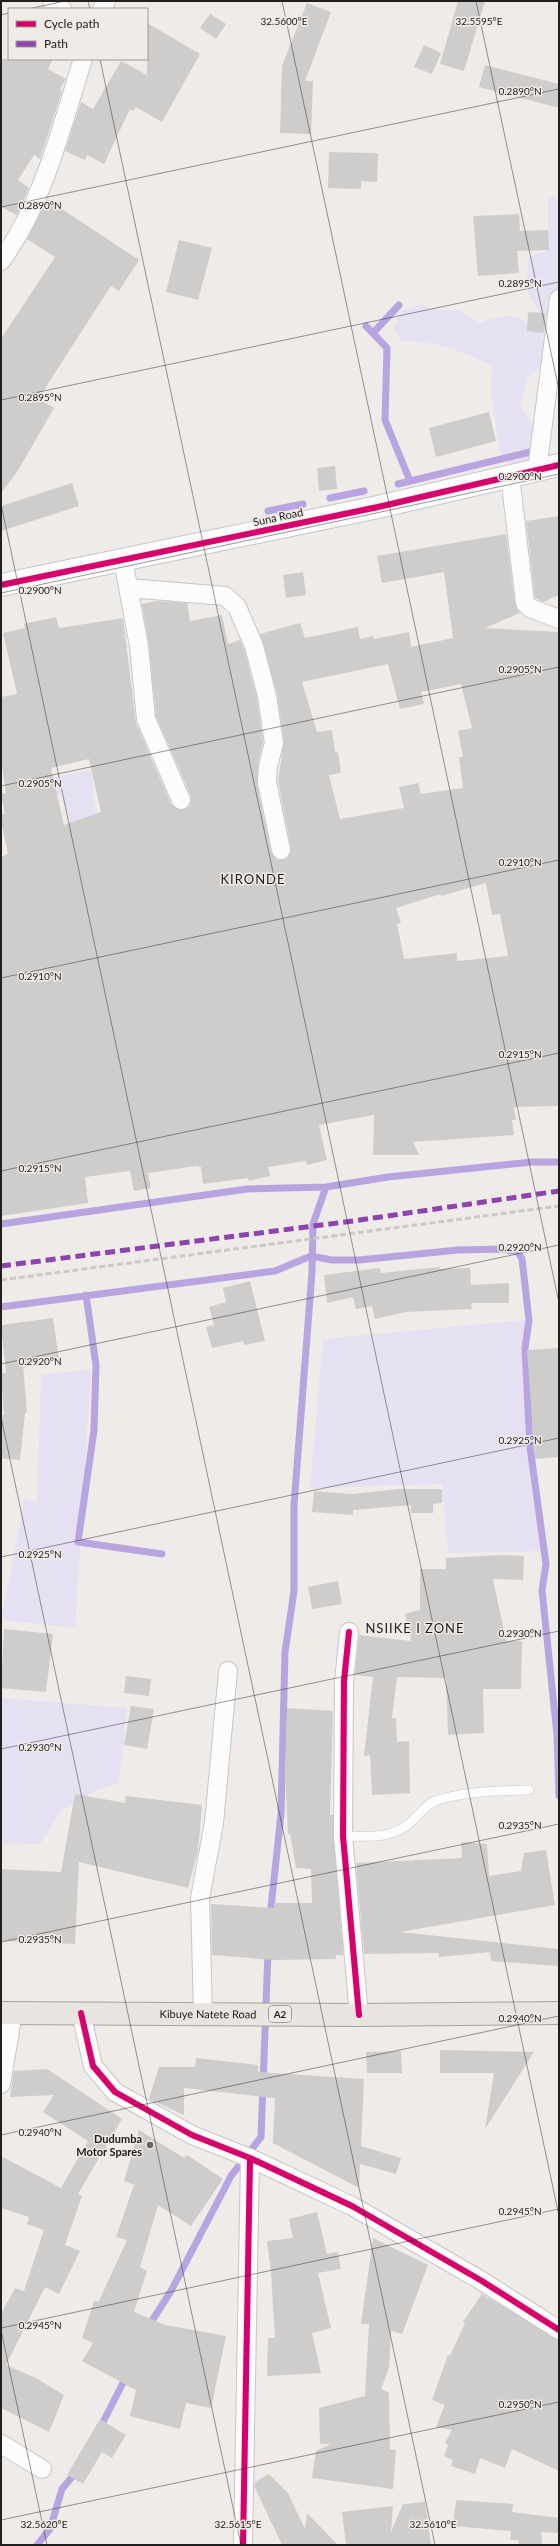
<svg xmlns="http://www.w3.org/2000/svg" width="560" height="2546" font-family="Lato,sans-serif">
<rect width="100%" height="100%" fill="#eeebe9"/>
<path fill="#e6e0f3" d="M 559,196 L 559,321 L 551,322 C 526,301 524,289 529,257 L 548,250 L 548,199 Z
M 421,304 L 436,310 L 458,310 L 480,323 C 518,309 520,318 551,340 L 548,358 L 528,378 L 520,407 L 538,431 L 536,457 L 511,466 L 501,457 L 491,393 L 492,366 C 459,349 438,342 401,341 L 394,328 L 402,311 Z
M 91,770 L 96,821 L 68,825 L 70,820 L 62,794 L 46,797 L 44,779 Z
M 525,1320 L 541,1551 L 448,1553 L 442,1484 L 310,1488 L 323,1339 Z
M 91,1369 L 75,1628 L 1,1620 L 25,1497 L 37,1504 L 41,1375 Z
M 1,1698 L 127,1708 L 119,1783 L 95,1791 L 62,1810 L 40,1844 L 1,1845 Z"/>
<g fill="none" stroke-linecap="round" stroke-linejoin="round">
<path stroke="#b8a5e0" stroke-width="7" d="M 366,326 L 387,348 L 385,420 L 410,481
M 373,333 L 399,305
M 398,484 L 530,452
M 330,498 L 364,491
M 268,511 L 303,504
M 1,1224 L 247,1189 L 326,1187 L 388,1177 L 531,1162 L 559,1162
M 86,1295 L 96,1365 L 94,1430 L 78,1542 L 162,1554
M 1,1307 L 275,1271 L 311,1256 L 332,1260 L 359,1260 L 458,1250 L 502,1249 L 518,1252 L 522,1259 L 529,1320 L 525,1348 L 530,1447 L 546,1564 L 542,1590 L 557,1735 L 559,1796
M 270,1917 L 281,1814 L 285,1652 L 294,1591 L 294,1505 L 312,1272 L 313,1224 L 326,1187
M 148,2327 L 171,2291 L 231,2176 L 261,2137 L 268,1952
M 100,2428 L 127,2375
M 37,2545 L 50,2529 L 62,2489 L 77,2471"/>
</g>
<path fill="#cfcdcc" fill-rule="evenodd" d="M 458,1 L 485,1 L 464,71 L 440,64 Z
M 307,3 L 331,12 L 305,81 L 313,81 L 311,134 L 280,133 L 282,66 Z
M 210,14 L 226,24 L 216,39 L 200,28 Z
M 147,23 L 200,54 L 162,122 L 136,107 L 133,111 L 130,109 L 104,164 L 87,155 L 85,160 L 65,151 L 81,102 L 93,109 L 121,61 L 147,75 Z
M 424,45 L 441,53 L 432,74 L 414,67 Z
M 1,59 L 53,59 L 48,69 L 66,79 L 60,89 L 62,91 L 40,159 L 34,155 L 18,180 L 29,188 L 17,215 L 1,207 Z
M 485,65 L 559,84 L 559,108 L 479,87 Z
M 329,152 L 378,153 L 377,182 L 361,181 L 361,189 L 328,188 Z
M 47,199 L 139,260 L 119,291 L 111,286 L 38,399 L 54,408 L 17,472 L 1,493 L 1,339 L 55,257 L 27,239 Z
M 519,214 L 520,231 L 548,230 L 549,250 L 517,251 L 519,273 L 478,276 L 473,216 Z
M 179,240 L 212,248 L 198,300 L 166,292 Z
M 528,312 L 545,313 L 544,333 L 527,331 Z
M 489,412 L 496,441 L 436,457 L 429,428 Z
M 335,466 L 337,489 L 319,491 L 317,468 Z
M 72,483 L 79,506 L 1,531 L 1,506 Z
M 559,516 L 559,595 L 543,602 L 535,598 L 526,521 Z
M 506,534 L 515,604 L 520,613 L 485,628 L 559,632 L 559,1106 L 514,1107 L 516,1120 L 512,1120 L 514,1135 L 413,1142 L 419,1155 L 373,1155 L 374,1115 L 319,1125 L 327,1160 L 307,1165 L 306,1161 L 268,1167 L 270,1176 L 249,1181 L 248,1178 L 203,1184 L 201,1167 L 196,1166 L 148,1173 L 151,1188 L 134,1191 L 130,1171 L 85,1177 L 88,1203 L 1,1216 L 1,857 L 8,854 L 1,820 L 1,815 L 5,814 L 1,794 L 6,793 L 1,760 L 1,697 L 17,694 L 3,633 L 25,628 L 24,624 L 56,617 L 59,628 L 123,618 L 136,723 L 171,804 L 180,810 L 190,806 L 191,796 L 156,716 L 149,645 L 142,604 L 155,601 L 187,603 L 190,621 L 222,615 L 228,644 L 240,640 L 244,649 L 257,698 L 263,742 L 258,765 L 257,784 L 271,852 L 277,860 L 283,860 L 288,858 L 291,848 L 278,781 L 284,741 L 277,693 L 260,634 L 300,623 L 305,638 L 358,627 L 360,639 L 373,636 L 374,639 L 409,632 L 411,647 L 453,638 L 444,572 L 382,583 L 377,556 ZM 388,664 L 400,709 L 424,704 L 421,692 L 461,684 L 472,728 L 458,731 L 463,757 L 459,757 L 463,788 L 421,794 L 418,783 L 399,787 L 404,808 L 340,819 L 329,775 L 341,773 L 338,752 L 335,752 L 332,730 L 317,732 L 302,682 ZM 89,759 L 101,812 L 64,825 L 51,768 ZM 486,883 L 492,915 L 500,914 L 508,956 L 457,961 L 457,953 L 404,959 L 397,924 L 401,923 L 396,908 L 441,894 L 441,896 Z
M 303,572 L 306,595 L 286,598 L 283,575 Z
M 440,1267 L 440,1269 L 470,1268 L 471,1285 L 509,1283 L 509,1303 L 471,1303 L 472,1309 L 405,1312 L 375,1319 L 372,1306 L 356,1309 L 353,1297 L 327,1303 L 324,1275 L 380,1268 L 381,1273 Z
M 250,1281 L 265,1341 L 244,1345 L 243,1341 L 212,1348 L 206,1327 L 214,1325 L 209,1307 L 226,1302 L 223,1288 Z
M 53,1318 L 59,1360 L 23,1365 L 27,1412 L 25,1413 L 20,1460 L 1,1458 L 1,1415 L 4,1415 L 1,1373 L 6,1373 L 1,1325 Z
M 559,1348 L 559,1457 L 535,1459 L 527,1350 Z
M 398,1489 L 442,1489 L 442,1503 L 433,1504 L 433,1513 L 411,1513 L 411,1505 L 353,1510 L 353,1515 L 312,1512 L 314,1491 L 352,1494 Z
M 500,1555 L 524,1556 L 523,1580 L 493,1579 L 506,1641 L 522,1641 L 521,1689 L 483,1689 L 484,1733 L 448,1735 L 446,1678 L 397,1677 L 392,1718 L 396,1718 L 397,1742 L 409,1741 L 410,1793 L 372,1795 L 370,1755 L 364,1756 L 373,1677 L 355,1675 L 359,1635 L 411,1641 L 405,1614 L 420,1610 L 420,1569 L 446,1569 L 446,1558 Z
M 338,1581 L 342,1604 L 312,1609 L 308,1587 Z
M 4,1629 L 53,1634 L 46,1692 L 1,1688 Z
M 126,1676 L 151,1679 L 149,1696 L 124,1693 Z
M 131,1706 L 154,1709 L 147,1749 L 124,1745 Z
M 287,1708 L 333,1711 L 330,1815 L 333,1815 L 343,1955 L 336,1955 L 336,1959 L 273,1960 L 212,1955 L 211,1904 L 274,1908 L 274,1903 L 312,1903 L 311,1869 L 296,1868 L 290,1834 L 288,1834 L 285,1772 Z
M 75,1794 L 125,1803 L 126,1796 L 202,1805 L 198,1851 L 188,1888 L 79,1862 L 75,1944 L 1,1941 L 1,1869 L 61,1872 Z
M 461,1842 L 487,1844 L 489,1876 L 521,1871 L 524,1853 L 546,1850 L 555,1905 L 400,1932 L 559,1949 L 559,1966 L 491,1961 L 490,1952 L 439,1957 L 439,1953 L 364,1954 L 356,1863 L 462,1858 Z
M 440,2050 L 534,2052 L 485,2129 L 494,2073 L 440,2073 Z
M 401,2051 L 402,2073 L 367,2073 L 366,2052 Z
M 196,2058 L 258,2065 L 258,2072 L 364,2079 L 361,2146 L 401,2158 L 396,2174 L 360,2164 L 359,2188 L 273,2143 L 275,2098 L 184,2088 L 184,2115 L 149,2099 L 159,2067 L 195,2067 Z
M 47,2069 L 122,2119 L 78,2194 L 82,2196 L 65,2245 L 80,2251 L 59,2294 L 45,2287 L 6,2365 L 36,2378 L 64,2395 L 49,2432 L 1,2408 L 1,2314 L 15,2288 L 24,2291 L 44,2230 L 27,2224 L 29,2217 L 1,2208 L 1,2156 L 61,2188 L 88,2141 L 43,2112 L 54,2095 L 10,2097 L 14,2071 Z
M 139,2130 L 184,2158 L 187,2155 L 223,2179 L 191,2226 L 158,2205 L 140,2267 L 147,2271 L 134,2312 L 165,2325 L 226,2336 L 211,2408 L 186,2403 L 180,2429 L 130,2416 L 136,2390 L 82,2361 L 93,2343 L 82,2338 L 94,2301 L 99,2301 L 127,2240 L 116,2237 L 134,2185 L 124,2181 Z
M 317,2212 L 327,2254 L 338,2252 L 341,2269 L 318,2273 L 331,2328 L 312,2333 L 321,2373 L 267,2376 L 268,2338 L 275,2338 L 271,2272 L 267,2241 L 293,2238 L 289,2219 Z
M 373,2238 L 428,2265 L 402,2334 L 391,2331 L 389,2368 L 381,2389 L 389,2393 L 390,2449 L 396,2450 L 393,2489 L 312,2478 L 316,2451 L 331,2444 L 320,2444 L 319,2408 L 365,2396 L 369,2324 L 361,2324 Z
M 482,2294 L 559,2340 L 559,2471 L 512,2449 L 505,2468 L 480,2458 L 475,2474 L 451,2466 L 453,2460 L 444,2456 L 448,2445 L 445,2443 L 452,2430 L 436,2427 L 445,2405 L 432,2400 L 448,2355 L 450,2356 L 465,2323 L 463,2322 Z
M 100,2419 L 126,2435 L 112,2458 L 102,2452 L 83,2484 L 67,2475 Z
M 269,2474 L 288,2493 L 305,2529 L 307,2513 L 338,2545 L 282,2545 L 255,2488 L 255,2482 Z
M 456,2500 L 513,2504 L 512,2512 L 559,2518 L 559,2533 L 541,2532 L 542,2545 L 519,2545 L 518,2540 L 510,2540 L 511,2531 L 453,2526 Z
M 425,2502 L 431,2545 L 346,2545 L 342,2512 L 393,2506 L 391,2532 L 403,2504 Z"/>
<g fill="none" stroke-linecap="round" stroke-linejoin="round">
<g stroke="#c8c6c5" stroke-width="10">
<path id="service" d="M 343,1836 C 368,1836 392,1840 412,1821 C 418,1816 427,1804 435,1801 C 465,1791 497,1791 529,1790"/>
</g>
<g stroke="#c8c6c5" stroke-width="20">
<path id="minor" d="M 52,1 L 62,9
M 102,9 L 106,1
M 1,261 C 44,202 61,128 83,59
M 537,470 L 559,299
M 510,476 L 525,603 L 530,608 L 559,619
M 123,560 L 139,646 L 146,719 L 181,800
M 129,588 L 225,596 L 237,607 L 254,646 L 267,696 L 274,743 L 268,766 L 267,782 L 281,850
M 349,1632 L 344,1681 L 343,1836 L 359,2015
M 81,2013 L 93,2066 L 115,2092 L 192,2135 L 250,2158 L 352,2206 L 482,2281 L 559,2330
M 203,2013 L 200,1898 L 214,1823 L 228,1671
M 1,2084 L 13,2013
M 1,2444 L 42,2469
M 243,2545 L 250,2158"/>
</g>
<g stroke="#c8c6c5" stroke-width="24">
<path id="tertiary" d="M 1,585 L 378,507 L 559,465"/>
</g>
<g stroke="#a9a198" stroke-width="24">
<g id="primary">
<path id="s1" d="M 1,2013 L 359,2015 L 559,2013"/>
</g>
</g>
<use href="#service" stroke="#fcfcfc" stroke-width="9"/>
<use href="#minor" stroke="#fcfcfc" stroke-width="18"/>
<use href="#tertiary" stroke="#fcfcfc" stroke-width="22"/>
<use href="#primary" stroke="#e8e4e0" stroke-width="22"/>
<path stroke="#cacaca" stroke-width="3" stroke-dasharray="6 3" stroke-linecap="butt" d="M 1,1280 L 559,1206"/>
<path stroke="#8e44ad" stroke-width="5" stroke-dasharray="10 5" stroke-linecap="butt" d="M 1,1266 L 353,1221 L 559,1191"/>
<g stroke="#f0ebe7" stroke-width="8">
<path id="cycleway" d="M 1,585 L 378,507 L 559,465
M 349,1632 L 344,1681 L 343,1836 L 359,2015
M 81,2013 L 93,2066 L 115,2092 L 192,2135 L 250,2158 L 352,2206 L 482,2281 L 559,2330
M 243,2545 L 250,2158"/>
</g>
<use href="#cycleway" stroke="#d6006c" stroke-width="6"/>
</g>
<path fill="none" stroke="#22201f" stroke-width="1" stroke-opacity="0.45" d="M 88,1 L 90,9M 282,1 L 559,1303M 476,1 L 559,390M 28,9 L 65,1M 1,15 L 9,13M 100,59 L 559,2216M 1,207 L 559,89M 1,400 L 559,282M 1,504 L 435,2545M 1,593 L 559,474M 1,786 L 559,667M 1,978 L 559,860M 1,1171 L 559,1053M 1,1364 L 559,1245M 1,1417 L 241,2545M 1,1557 L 559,1438M 1,1749 L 559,1631M 1,1942 L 559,1824M 1,2135 L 559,2016M 1,2328 L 559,2209M 1,2330 L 47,2545M 1,2520 L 559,2402"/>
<circle fill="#696766" stroke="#f0ebe7" stroke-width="1.5" cx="150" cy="2145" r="4"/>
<g text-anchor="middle" stroke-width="3" stroke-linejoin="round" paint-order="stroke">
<rect fill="#f0ebe7" stroke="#605d5b" stroke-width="1" x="269" y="2006" width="22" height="16" rx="3"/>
<g font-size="10" font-weight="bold" fill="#22201f">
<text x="280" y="2018">A2</text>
</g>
<g font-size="11" fill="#22201f" stroke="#f0ebe7">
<text transform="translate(278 517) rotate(-12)" y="4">Suna Road</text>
<text dy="4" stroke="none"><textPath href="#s1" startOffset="207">Kibuye Natete Road</textPath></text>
</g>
<g font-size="11" font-weight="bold" fill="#22201f" stroke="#f0ebe7" text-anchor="end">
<text x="142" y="2143">Dudumba<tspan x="142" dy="13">Motor Spares</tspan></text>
</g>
<g font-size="13" letter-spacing="1" fill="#22201f" stroke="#f0ebe7">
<text x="253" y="884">KIRONDE</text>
<text x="415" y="1633">NSIIKE I ZONE</text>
</g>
</g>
<g font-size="10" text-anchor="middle" fill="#22201f" stroke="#f0ebe7" stroke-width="3" stroke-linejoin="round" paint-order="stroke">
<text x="284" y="25">32.5600°E</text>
<text x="479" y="25">32.5595°E</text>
<text x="520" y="95">0.2890°N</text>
<text x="40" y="209">0.2890°N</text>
<text x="520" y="287">0.2895°N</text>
<text x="40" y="401">0.2895°N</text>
<text x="520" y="480">0.2900°N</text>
<text x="40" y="594">0.2900°N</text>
<text x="520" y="673">0.2905°N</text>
<text x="40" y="787">0.2905°N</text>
<text x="520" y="866">0.2910°N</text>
<text x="40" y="980">0.2910°N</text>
<text x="520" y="1058">0.2915°N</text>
<text x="40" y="1172">0.2915°N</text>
<text x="520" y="1251">0.2920°N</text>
<text x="40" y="1365">0.2920°N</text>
<text x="520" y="1444">0.2925°N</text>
<text x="40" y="1558">0.2925°N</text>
<text x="520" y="1637">0.2930°N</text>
<text x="40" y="1751">0.2930°N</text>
<text x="520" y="1829">0.2935°N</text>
<text x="40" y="1943">0.2935°N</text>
<text x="520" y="2022">0.2940°N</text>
<text x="40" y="2136">0.2940°N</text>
<text x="520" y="2215">0.2945°N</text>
<text x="40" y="2329">0.2945°N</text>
<text x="520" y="2408">0.2950°N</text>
<text x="44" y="2528">32.5620°E</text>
<text x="238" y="2528">32.5615°E</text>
<text x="433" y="2528">32.5610°E</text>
</g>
<rect width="560" height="2546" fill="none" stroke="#22201f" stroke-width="4"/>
<rect x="8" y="8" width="140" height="52" fill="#f0ebe7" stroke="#9e9a97"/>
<rect x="16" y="21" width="20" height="6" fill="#d6006c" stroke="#9e9a97"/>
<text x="44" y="28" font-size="12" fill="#22201f">Cycle path</text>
<rect x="16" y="41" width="20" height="6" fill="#8e44ad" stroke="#9e9a97"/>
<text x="44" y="48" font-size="12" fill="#22201f">Path</text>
</svg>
